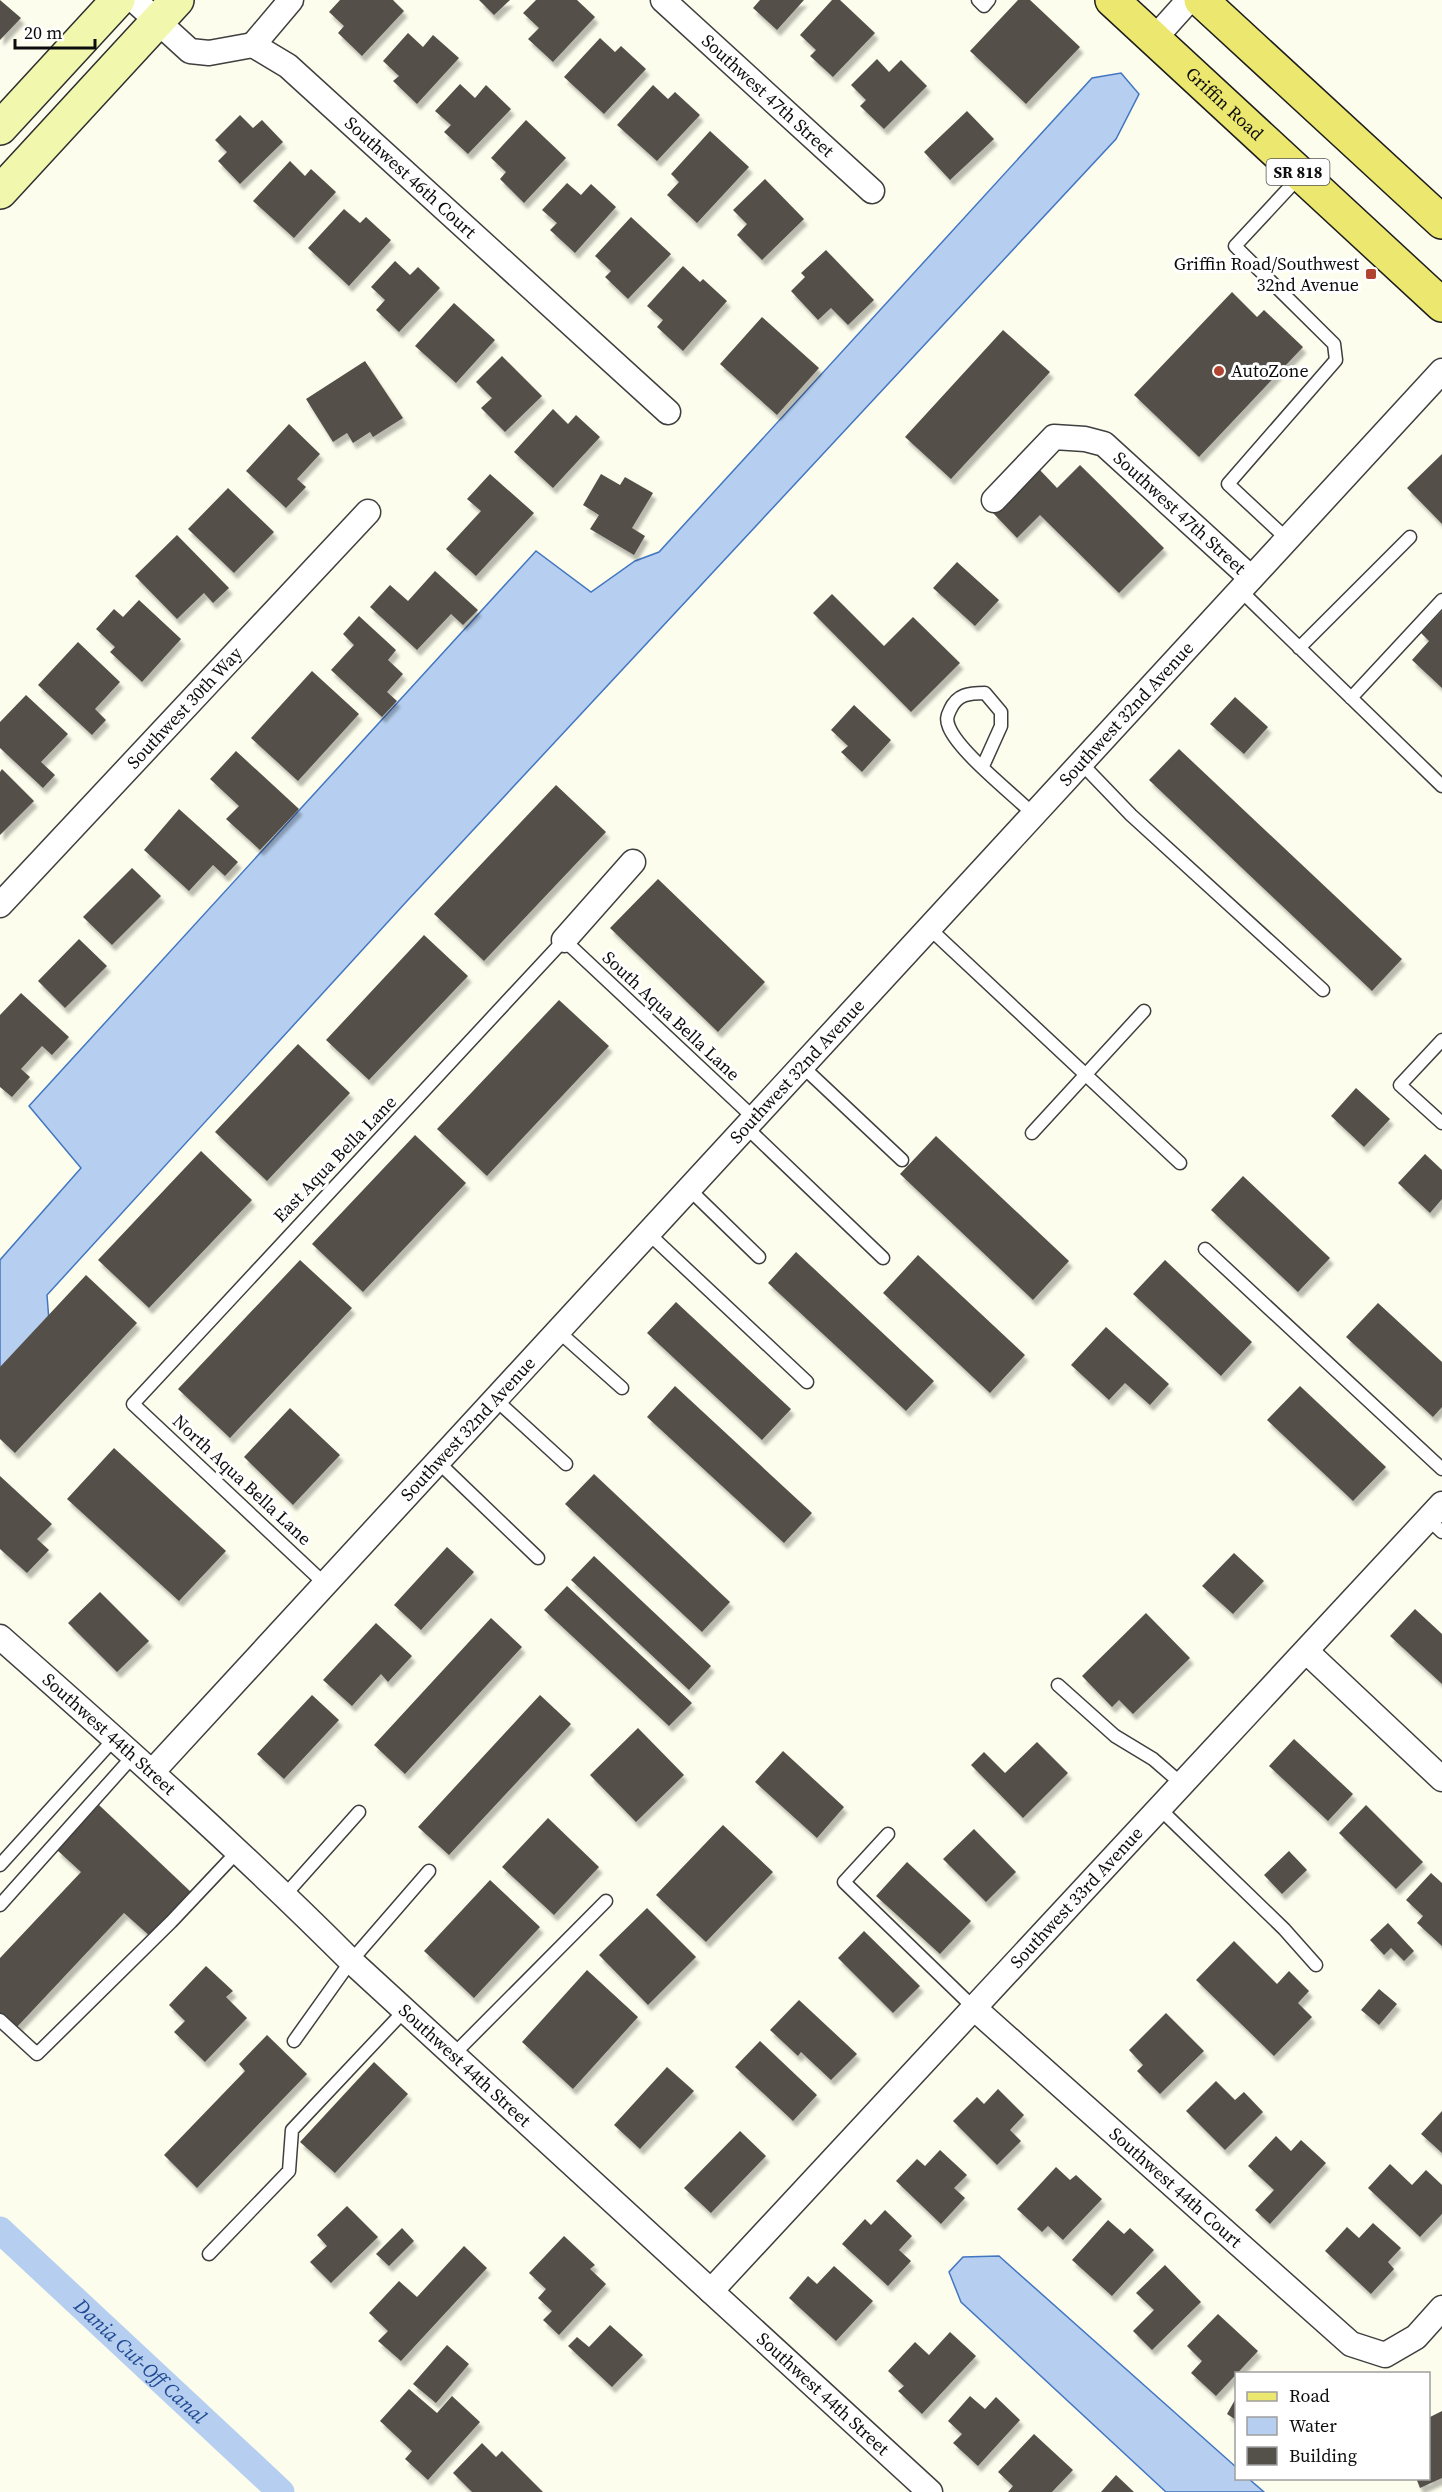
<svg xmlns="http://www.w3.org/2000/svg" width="1442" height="2492" font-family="'Source Serif 4',serif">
<defs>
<filter id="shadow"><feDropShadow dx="3.5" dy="6" stdDeviation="1.5" flood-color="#0004"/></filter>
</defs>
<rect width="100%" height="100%" fill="#fdfded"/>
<path fill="#b6cff0" stroke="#4376c1" stroke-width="1.5" d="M 1121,73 L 1139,94 L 1116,139 L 407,901 L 47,1295 L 50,1334 L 0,1389 L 0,1260 L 81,1168 L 29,1106 L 536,551 L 591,592 L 635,561 L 659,552 L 1092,78 Z
M 999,2256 L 1236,2467 L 1236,2478 L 1249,2479 L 1264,2492 L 1166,2492 L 961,2302 L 949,2272 L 963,2257 Z"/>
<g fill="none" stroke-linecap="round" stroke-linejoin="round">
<path stroke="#b6cff0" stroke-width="27" id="s1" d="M 0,2230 L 281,2492"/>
</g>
<path fill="#54504a" filter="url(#shadow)" d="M 0,0 L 21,18 L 0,40 Z
M 340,0 L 393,0 L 404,11 L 362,56 L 338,33 L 344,26 L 329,12 Z
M 479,0 L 510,0 L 494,15 Z
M 536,0 L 577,0 L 595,17 L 553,62 L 528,39 L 539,28 L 523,13 Z
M 760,0 L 804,0 L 777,30 L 753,8 Z
M 832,0 L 840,0 L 875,33 L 833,77 L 810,56 L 816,50 L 800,35 Z
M 1018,0 L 1030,0 L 1080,47 L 1026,104 L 970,51 Z
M 408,33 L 423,47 L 433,35 L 459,58 L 417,104 L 393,81 L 399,76 L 383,61 Z
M 600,38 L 615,52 L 621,46 L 646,69 L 604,114 L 564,77 Z
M 877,59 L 889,72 L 901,60 L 927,86 L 884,129 L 860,106 L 866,100 L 851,85 Z
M 460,84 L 475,98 L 486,85 L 511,109 L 468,154 L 444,132 L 451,125 L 435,111 Z
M 653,85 L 668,99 L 675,92 L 700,115 L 657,161 L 617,125 Z
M 967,111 L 994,139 L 950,180 L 924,152 Z
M 240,115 L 253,128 L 262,120 L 283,142 L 240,184 L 218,161 L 227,152 L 215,140 Z
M 526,120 L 566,158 L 524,203 L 500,179 L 506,172 L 491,158 Z
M 710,131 L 749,167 L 697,223 L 667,195 L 679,182 L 671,174 Z
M 290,161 L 305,176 L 311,169 L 336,192 L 294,238 L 253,201 Z
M 765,179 L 804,219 L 762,260 L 737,235 L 747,224 L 733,210 Z
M 567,183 L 581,195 L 591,184 L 616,207 L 575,253 L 550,230 L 557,223 L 542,210 Z
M 344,209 L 360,223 L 366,217 L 391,240 L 349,286 L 308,248 Z
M 631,217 L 671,254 L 628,299 L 605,277 L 611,271 L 595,256 Z
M 826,250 L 874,300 L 848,325 L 831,308 L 818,320 L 791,291 L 805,277 L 801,273 Z
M 395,261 L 410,275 L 418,267 L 440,288 L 399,332 L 376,310 L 385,300 L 371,287 Z
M 683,266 L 700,282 L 703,279 L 727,301 L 683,351 L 657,327 L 663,320 L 647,306 Z
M 1232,292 L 1257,317 L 1264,310 L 1303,347 L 1199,457 L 1134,395 Z
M 454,303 L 495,340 L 456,383 L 415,346 Z
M 762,317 L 819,368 L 777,415 L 720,364 Z
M 1003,330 L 1050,372 L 951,479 L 905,437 Z
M 502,356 L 542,396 L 505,432 L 481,408 L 492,398 L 476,382 Z
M 365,361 L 403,418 L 373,437 L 370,432 L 353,443 L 347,433 L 333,442 L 306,399 Z
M 553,409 L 568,424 L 576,415 L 600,437 L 553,488 L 514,452 Z
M 289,424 L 320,454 L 297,479 L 306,487 L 286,508 L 246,471 Z
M 1442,454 L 1442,524 L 1407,488 Z
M 1080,465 L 1164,548 L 1119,593 L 1040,515 L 1017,538 L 993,513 L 1038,468 L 1057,488 Z
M 490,474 L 534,513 L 476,576 L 446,549 L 481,511 L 467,499 Z
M 601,474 L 620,485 L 625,477 L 653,493 L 632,528 L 645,536 L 634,555 L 590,529 L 599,515 L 583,505 Z
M 228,488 L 274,532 L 234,573 L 188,529 Z
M 177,535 L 229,588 L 213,603 L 204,593 L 177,619 L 135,576 Z
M 957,562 L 999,600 L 975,626 L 933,588 Z
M 435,571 L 478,610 L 463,625 L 451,614 L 417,650 L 370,607 L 390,585 L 408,601 Z
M 832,594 L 884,646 L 913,617 L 960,663 L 911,712 L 813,613 Z
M 139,600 L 181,639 L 142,682 L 110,652 L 115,647 L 96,629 L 114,609 L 123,617 Z
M 1442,611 L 1442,688 L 1412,660 L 1429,641 L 1421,633 Z
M 359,616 L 396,650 L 388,660 L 403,674 L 387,692 L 397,701 L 382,717 L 331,670 L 354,645 L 343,634 Z
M 78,642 L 120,682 L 95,709 L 106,720 L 92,735 L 38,685 Z
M 312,671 L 359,714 L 298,781 L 251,738 Z
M 26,695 L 68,734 L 41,762 L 55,775 L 43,788 L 0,748 L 0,722 Z
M 1235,697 L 1268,727 L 1244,754 L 1210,724 Z
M 854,705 L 891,740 L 862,772 L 841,752 L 848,746 L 831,730 Z
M 1179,749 L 1402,959 L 1372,991 L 1149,780 Z
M 236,751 L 299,809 L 260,850 L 226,819 L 239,806 L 210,779 Z
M 2,769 L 34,801 L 0,835 L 0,772 Z
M 556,785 L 606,832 L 484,961 L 434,914 Z
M 179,809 L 238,862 L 225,876 L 213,865 L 189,891 L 144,850 Z
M 132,868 L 161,896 L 112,945 L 83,917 Z
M 658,879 L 765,982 L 718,1032 L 610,928 Z
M 424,935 L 468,976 L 369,1080 L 326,1040 Z
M 79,939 L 107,966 L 65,1008 L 38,981 Z
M 21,993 L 69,1037 L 52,1055 L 42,1046 L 21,1069 L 30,1077 L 12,1097 L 0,1087 L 0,1015 Z
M 559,1000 L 609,1046 L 487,1176 L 437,1129 Z
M 298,1044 L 350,1093 L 267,1181 L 215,1132 Z
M 1356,1088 L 1390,1119 L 1364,1147 L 1331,1116 Z
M 415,1135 L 466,1183 L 363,1292 L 312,1244 Z
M 936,1136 L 1069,1261 L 1033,1300 L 900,1174 Z
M 201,1151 L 252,1200 L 149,1308 L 98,1260 Z
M 1425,1154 L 1442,1170 L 1442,1199 L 1430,1213 L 1398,1183 Z
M 1243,1176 L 1330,1258 L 1298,1292 L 1211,1210 Z
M 796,1252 L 934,1381 L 906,1411 L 768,1283 Z
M 918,1255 L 1025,1355 L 990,1393 L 883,1293 Z
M 300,1260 L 352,1308 L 230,1438 L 178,1389 Z
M 1165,1260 L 1252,1342 L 1221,1376 L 1133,1294 Z
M 86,1275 L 137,1323 L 15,1453 L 0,1439 L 0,1367 Z
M 676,1302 L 791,1409 L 762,1440 L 647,1333 Z
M 1378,1303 L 1442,1362 L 1442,1407 L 1433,1417 L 1346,1337 Z
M 1106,1327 L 1169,1384 L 1150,1405 L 1125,1383 L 1109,1400 L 1071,1365 Z
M 675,1386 L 812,1513 L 784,1543 L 647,1417 Z
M 1300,1386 L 1386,1467 L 1353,1501 L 1267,1420 Z
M 290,1408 L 340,1455 L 293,1505 L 244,1457 Z
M 114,1448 L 226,1551 L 179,1601 L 67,1499 Z
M 594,1474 L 730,1602 L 702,1632 L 565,1504 Z
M 0,1476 L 52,1524 L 37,1539 L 49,1550 L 27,1573 L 0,1549 Z
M 447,1547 L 474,1572 L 421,1630 L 394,1605 Z
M 1234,1553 L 1264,1581 L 1233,1614 L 1202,1586 Z
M 594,1556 L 711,1666 L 689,1690 L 571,1580 Z
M 567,1586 L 692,1703 L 669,1726 L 544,1610 Z
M 100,1592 L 149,1641 L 117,1672 L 68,1623 Z
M 1415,1609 L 1442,1634 L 1442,1684 L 1390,1636 Z
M 1146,1613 L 1190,1658 L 1133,1714 L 1119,1700 L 1112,1707 L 1082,1676 Z
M 491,1618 L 522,1647 L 405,1774 L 374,1745 Z
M 376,1623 L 412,1656 L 388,1682 L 381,1674 L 352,1706 L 323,1680 Z
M 312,1695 L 339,1720 L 284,1779 L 257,1754 Z
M 540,1695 L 571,1724 L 449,1855 L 418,1827 Z
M 638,1728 L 684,1775 L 636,1822 L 590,1775 Z
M 1294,1739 L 1353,1794 L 1328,1821 L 1269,1766 Z
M 1037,1742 L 1068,1773 L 1023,1818 L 971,1765 L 984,1752 L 1005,1773 Z
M 783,1751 L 844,1807 L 817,1838 L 755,1782 Z
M 99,1805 L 192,1893 L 151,1937 L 124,1913 L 16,2028 L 0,2013 L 0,1958 L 81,1872 L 57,1850 Z
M 1366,1805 L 1423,1862 L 1396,1889 L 1339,1833 Z
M 548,1818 L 599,1867 L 554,1915 L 502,1867 Z
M 723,1825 L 773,1872 L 706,1942 L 656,1895 Z
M 974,1829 L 1016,1872 L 986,1902 L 943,1859 Z
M 1289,1851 L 1307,1870 L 1282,1894 L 1264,1875 Z
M 907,1862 L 971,1921 L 940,1954 L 876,1896 Z
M 1431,1873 L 1442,1883 L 1442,1946 L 1417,1923 L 1423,1916 L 1406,1900 Z
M 490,1880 L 540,1927 L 474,1998 L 424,1951 Z
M 647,1908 L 696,1957 L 648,2005 L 599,1955 Z
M 1388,1923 L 1414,1951 L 1404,1961 L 1391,1948 L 1384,1955 L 1370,1940 Z
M 864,1931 L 920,1986 L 893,2013 L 838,1958 Z
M 1234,1941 L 1277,1984 L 1289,1971 L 1309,1991 L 1298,2003 L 1312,2017 L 1274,2056 L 1196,1980 Z
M 206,1966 L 233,1991 L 226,1997 L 247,2018 L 205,2062 L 174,2032 L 185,2021 L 169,2005 Z
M 587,1970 L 638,2017 L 573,2089 L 522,2042 Z
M 1379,1989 L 1397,2004 L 1379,2025 L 1361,2010 Z
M 799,2000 L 857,2054 L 831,2080 L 801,2052 L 798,2056 L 770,2030 Z
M 1166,2013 L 1204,2051 L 1160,2094 L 1137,2071 L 1143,2065 L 1129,2050 Z
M 267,2035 L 307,2074 L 197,2188 L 164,2155 L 245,2071 L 239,2064 Z
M 760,2041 L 817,2095 L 793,2121 L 735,2067 Z
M 374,2062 L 408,2094 L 335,2173 L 300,2142 Z
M 667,2067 L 694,2091 L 640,2149 L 614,2125 Z
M 1216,2081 L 1235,2100 L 1244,2092 L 1263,2112 L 1225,2150 L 1186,2111 Z
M 998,2089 L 1024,2115 L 1010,2130 L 1021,2141 L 997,2165 L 953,2121 L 977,2097 L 984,2104 Z
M 1442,2111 L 1442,2153 L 1421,2134 Z
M 740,2131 L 766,2156 L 711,2213 L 684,2188 Z
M 1276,2136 L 1291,2151 L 1301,2140 L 1326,2163 L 1270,2224 L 1255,2210 L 1274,2190 L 1248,2166 Z
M 940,2150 L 967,2175 L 954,2188 L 965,2198 L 941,2224 L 896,2181 L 917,2159 L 925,2166 Z
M 1390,2164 L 1412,2185 L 1426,2170 L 1442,2185 L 1442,2214 L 1420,2237 L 1368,2188 Z
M 1056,2167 L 1070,2180 L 1076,2175 L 1102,2199 L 1063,2240 L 1048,2226 L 1042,2232 L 1017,2209 Z
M 347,2206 L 378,2237 L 331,2283 L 310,2262 L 327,2246 L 317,2235 Z
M 885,2210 L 912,2236 L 899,2250 L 911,2261 L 888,2286 L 842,2244 L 865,2219 L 871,2225 Z
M 1108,2220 L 1124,2234 L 1130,2228 L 1154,2250 L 1112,2296 L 1072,2260 Z
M 1373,2223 L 1401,2248 L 1388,2262 L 1394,2269 L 1371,2294 L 1325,2251 L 1347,2227 L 1359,2238 Z
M 402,2228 L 414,2241 L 389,2266 L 376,2254 Z
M 564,2236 L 595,2265 L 590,2269 L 606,2284 L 559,2335 L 543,2320 L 552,2311 L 538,2298 L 546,2289 L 529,2273 Z
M 464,2246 L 487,2268 L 401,2361 L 378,2341 L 388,2331 L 369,2313 L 399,2281 L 417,2297 Z
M 1165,2265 L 1201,2302 L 1152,2350 L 1133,2331 L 1154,2310 L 1136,2293 Z
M 834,2266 L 873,2301 L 836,2341 L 789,2298 L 808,2276 L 817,2284 Z
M 1218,2314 L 1258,2351 L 1216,2396 L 1191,2373 L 1202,2361 L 1187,2346 Z
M 610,2325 L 643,2355 L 612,2387 L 568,2346 L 577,2337 L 589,2347 Z
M 950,2332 L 976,2356 L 922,2414 L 898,2391 L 904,2386 L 888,2371 L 915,2342 L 929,2355 Z
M 447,2345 L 469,2364 L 436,2403 L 413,2384 Z
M 409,2389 L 437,2413 L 452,2396 L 480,2422 L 428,2480 L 405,2459 L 412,2451 L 380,2421 Z
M 970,2396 L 985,2409 L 996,2397 L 1020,2420 L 978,2466 L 953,2443 L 962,2434 L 948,2421 Z
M 1236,2398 L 1236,2420 L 1227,2414 Z
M 1442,2411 L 1442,2478 L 1420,2488 L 1416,2478 L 1428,2478 L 1428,2418 Z
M 1034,2434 L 1073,2470 L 1052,2492 L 1008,2492 L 1013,2486 L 998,2472 Z
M 482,2443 L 496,2457 L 502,2451 L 543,2492 L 472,2492 L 453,2473 Z
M 1116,2475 L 1134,2492 L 1101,2492 Z"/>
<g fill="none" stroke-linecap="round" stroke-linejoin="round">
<g stroke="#3f3f3f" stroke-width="15">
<path id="service" d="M 978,0 L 984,6 L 989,0
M 1287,539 L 1228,484 L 1336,360 L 1334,344 L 1235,246 L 1301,175
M 1240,590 L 1442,786
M 1299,648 L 1410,537
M 1351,698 L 1442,600
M 1081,763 L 1131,815 L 1323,990
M 983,766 L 1001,726 L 1001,712 L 985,693 C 969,693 957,694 950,710 C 947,716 946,720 949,727 C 959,752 1013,794 1033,814
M 929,928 L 1180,1163
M 1442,1040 L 1400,1085 L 1442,1123
M 802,1066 L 902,1160
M 746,1127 L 883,1258
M 1032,1133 L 1144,1011
M 689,1189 L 759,1257
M 648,1233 L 807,1382
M 1205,1249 L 1442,1469
M 558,1331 L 622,1388
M 495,1399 L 566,1464
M 438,1462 L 538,1558
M 1428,1519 L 1442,1532
M 325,1584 L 133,1404 L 564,940 L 754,1118
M 1058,1685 L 1115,1736 L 1153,1759 L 1183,1785
M 1160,1809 L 1284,1929 L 1316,1965
M 888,1834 L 844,1882 L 974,2008
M 0,1865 L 115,1738
M 285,1895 L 359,1812
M 0,1905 L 134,1755
M 0,2020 L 37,2054 L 171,1922 L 238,1851
M 294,2041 L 351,1961 L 429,1871
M 453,2055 L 606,1901
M 209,2254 L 289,2171 L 292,2130 L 405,2010"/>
</g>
<g stroke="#3f3f3f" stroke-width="27">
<g id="minor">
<path id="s2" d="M 134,0 L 190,51 L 209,53 L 253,45 L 288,66 L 668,412"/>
<path id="s3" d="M 663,0 L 872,191"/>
<path d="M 1154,39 L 1189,0"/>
<path d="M 253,45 L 291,0"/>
<path id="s4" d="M 994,500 L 1054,437 L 1085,439 L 1104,444 L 1251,578"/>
<path id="s5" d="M 0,905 L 368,512"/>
<path d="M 564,940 L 633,862"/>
<path id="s6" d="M 0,1637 C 119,1742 238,1848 351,1961 L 930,2492"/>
<path d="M 1307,1652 L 1442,1779"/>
<path id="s7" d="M 153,1771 L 1442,371"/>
<path id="s8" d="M 974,2008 L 1351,2344 L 1385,2355 L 1416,2337 L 1442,2308"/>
<path id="s9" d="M 711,2291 L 1442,1504"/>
</g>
</g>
<g stroke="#2e2e2e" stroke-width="36">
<path id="secondary" d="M 0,128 L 118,0
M 0,192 L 177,0"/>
</g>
<g stroke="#1d1d1d" stroke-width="36">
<g id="primary">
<path id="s10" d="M 1112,0 L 1442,305"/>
<path d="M 1201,0 L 1442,222"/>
</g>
</g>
<use href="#service" stroke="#fff" stroke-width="12"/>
<use href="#minor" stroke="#fff" stroke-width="24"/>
<use href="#secondary" stroke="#f1f8ae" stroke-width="33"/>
<use href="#primary" stroke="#ece76e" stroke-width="33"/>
</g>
<g fill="#b04431" stroke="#fff" stroke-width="2">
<rect x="1365" y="268" width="12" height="12" rx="3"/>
<circle cx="1219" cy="371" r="6"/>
</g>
<g text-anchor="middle" stroke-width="6" stroke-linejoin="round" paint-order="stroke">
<rect fill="#fff" stroke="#555" stroke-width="1.5" x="1266.5" y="159" width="63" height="26" rx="4.5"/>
<g font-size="16" font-weight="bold" fill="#0c0c0c">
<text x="1298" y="178">SR 818</text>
</g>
<g font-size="18" fill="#0c0c0c" stroke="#fff">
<text dy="6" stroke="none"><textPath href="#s3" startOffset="142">Southwest 47th Street</textPath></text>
<text dy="6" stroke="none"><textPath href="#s10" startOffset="153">Griffin Road</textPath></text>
<text dy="6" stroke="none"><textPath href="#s2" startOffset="346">Southwest 46th Court</textPath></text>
<text dy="6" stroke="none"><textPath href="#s4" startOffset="240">Southwest 47th Street</textPath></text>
<text dy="6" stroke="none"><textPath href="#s5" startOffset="270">Southwest 30th Way</textPath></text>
<text dy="6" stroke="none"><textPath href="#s7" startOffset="1437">Southwest 32nd Avenue</textPath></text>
<text transform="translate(671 1016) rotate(43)" y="6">South Aqua Bella Lane</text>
<text dy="6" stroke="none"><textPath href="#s7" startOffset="951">Southwest 32nd Avenue</textPath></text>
<text transform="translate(335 1159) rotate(-46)" y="6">East Aqua Bella Lane</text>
<text dy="6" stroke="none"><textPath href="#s7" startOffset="465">Southwest 32nd Avenue</textPath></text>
<text transform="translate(242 1480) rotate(43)" y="6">North Aqua Bella Lane</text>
<text dy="6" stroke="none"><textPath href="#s6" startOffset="146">Southwest 44th Street</textPath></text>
<text dy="6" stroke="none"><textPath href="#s9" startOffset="537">Southwest 33rd Avenue</textPath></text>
<text dy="6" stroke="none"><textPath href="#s6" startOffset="632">Southwest 44th Street</textPath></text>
<text dy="6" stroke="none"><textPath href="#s8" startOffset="270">Southwest 44th Court</textPath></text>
<text dy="6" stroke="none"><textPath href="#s6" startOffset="1118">Southwest 44th Street</textPath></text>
</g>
<g font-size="18" fill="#0c0c0c" stroke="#fff" text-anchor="end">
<text x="1359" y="270">Griffin Road/Southwest<tspan x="1359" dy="21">32nd Avenue</tspan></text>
<text x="1231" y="377" text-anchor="start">AutoZone</text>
</g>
<g font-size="20" font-style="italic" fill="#214a93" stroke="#fff">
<text dy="7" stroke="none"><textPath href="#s1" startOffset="192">Dania Cut-Off Canal</textPath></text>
</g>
</g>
<rect x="1235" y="2372" width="195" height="108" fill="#ffffff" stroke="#9e9e9e" stroke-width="1.5"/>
<rect x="1247" y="2392" width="30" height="9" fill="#ece76e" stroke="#9e9e9e" stroke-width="1.5"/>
<text x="1289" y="2402" font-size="18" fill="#0c0c0c">Road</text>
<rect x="1247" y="2417" width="30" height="18" fill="#b6cff0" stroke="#9e9e9e" stroke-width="1.5"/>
<text x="1289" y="2432" font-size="18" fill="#0c0c0c">Water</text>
<rect x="1247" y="2447" width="30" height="18" fill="#54504a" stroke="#9e9e9e" stroke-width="1.5"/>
<text x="1289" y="2462" font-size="18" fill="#0c0c0c">Building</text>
<path d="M15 39v9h80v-9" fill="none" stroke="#0c0c0c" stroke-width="3"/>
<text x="24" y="39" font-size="18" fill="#0c0c0c" stroke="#ffffff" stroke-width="4.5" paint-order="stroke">20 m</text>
</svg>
